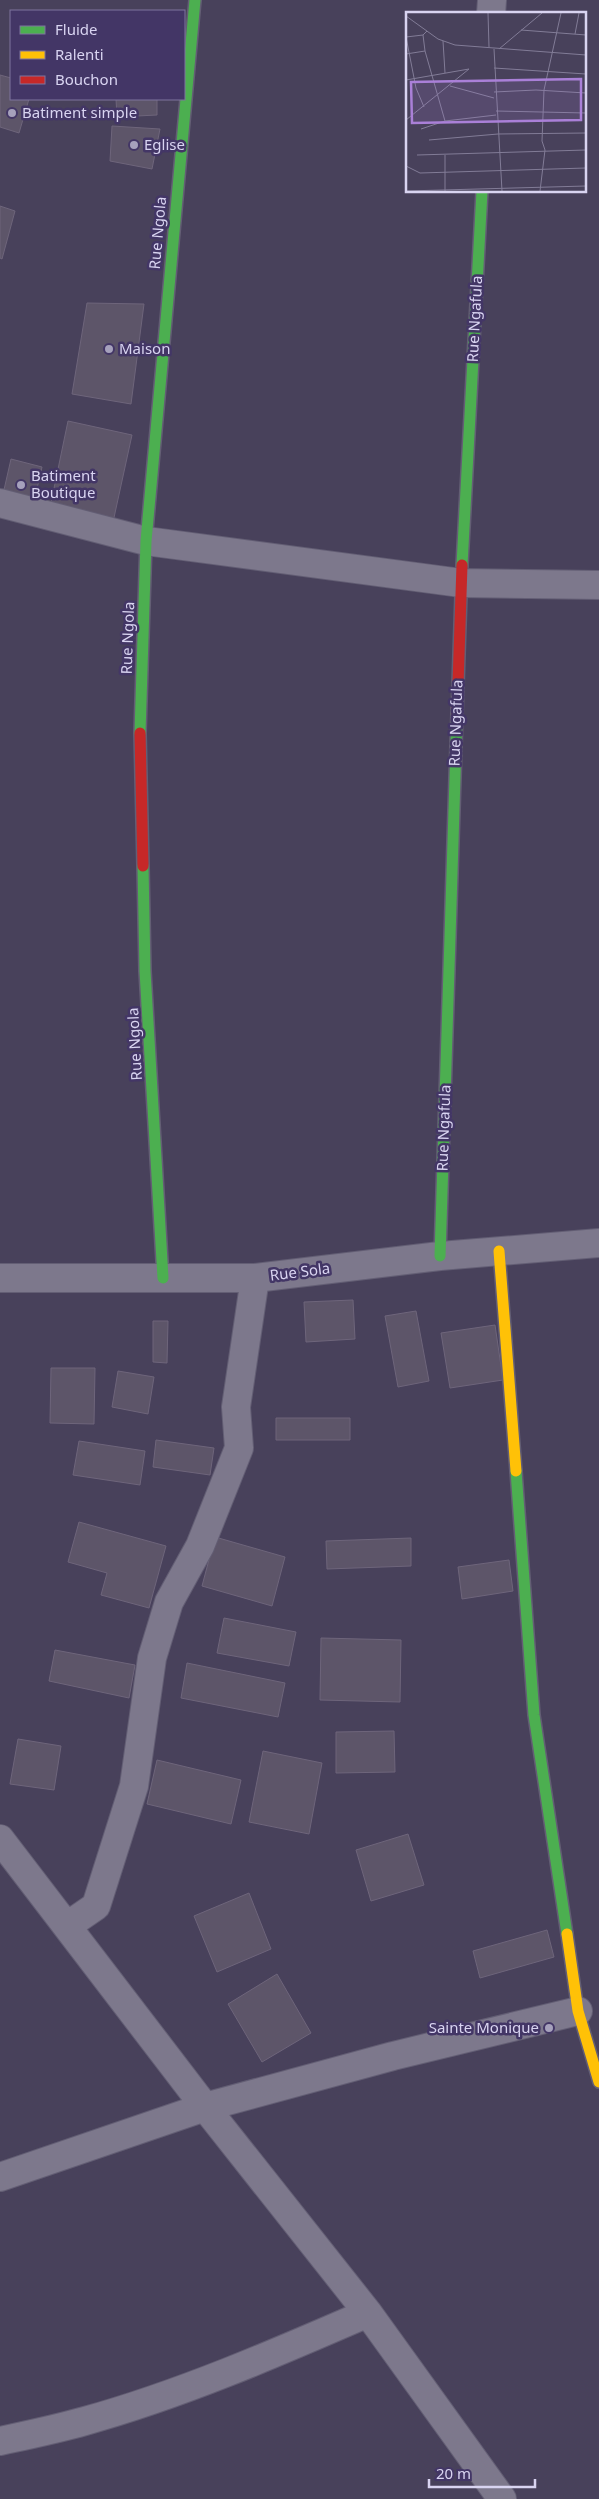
<svg xmlns="http://www.w3.org/2000/svg" width="599" height="2499" font-family="'Noto Sans',sans-serif">
<rect width="100%" height="100%" fill="#48415b"/>
<path fill="#5d5569" stroke="#6e657b" d="M 0,75 L 11,78 L 11,99 L 29,99 L 19,133 L 0,127 Z
M 116,99 L 157,99 L 157,115 L 117,117 Z
M 112,126 L 160,129 L 152,169 L 110,161 Z
M 0,206 L 15,211 L 2,259 L 0,258 Z
M 87,303 L 144,304 L 131,404 L 72,394 Z
M 68,421 L 132,435 L 110,536 L 47,522 Z
M 11,459 L 42,467 L 32,510 L 1,503 Z
M 353,1300 L 355,1339 L 306,1342 L 304,1302 Z
M 416,1311 L 429,1381 L 398,1387 L 385,1316 Z
M 153,1321 L 168,1321 L 167,1363 L 153,1362 Z
M 495,1325 L 503,1380 L 450,1388 L 441,1333 Z
M 51,1368 L 95,1368 L 94,1424 L 50,1423 Z
M 118,1371 L 154,1377 L 148,1414 L 112,1407 Z
M 276,1418 L 350,1418 L 350,1440 L 276,1440 Z
M 156,1440 L 214,1448 L 210,1475 L 153,1467 Z
M 79,1441 L 145,1451 L 140,1485 L 73,1475 Z
M 79,1522 L 166,1546 L 149,1608 L 101,1595 L 107,1573 L 68,1562 Z
M 215,1537 L 285,1557 L 272,1606 L 202,1586 Z
M 411,1538 L 411,1566 L 327,1569 L 326,1541 Z
M 509,1560 L 513,1591 L 462,1599 L 458,1567 Z
M 224,1618 L 296,1632 L 289,1666 L 217,1653 Z
M 321,1638 L 401,1640 L 400,1702 L 320,1700 Z
M 55,1650 L 135,1665 L 129,1698 L 49,1681 Z
M 187,1663 L 285,1683 L 278,1717 L 181,1698 Z
M 394,1731 L 395,1772 L 336,1773 L 336,1732 Z
M 18,1739 L 61,1746 L 54,1790 L 10,1784 Z
M 263,1751 L 322,1763 L 309,1834 L 249,1822 Z
M 157,1760 L 241,1780 L 231,1824 L 147,1804 Z
M 408,1834 L 424,1885 L 371,1901 L 356,1850 Z
M 249,1893 L 271,1949 L 217,1972 L 194,1916 Z
M 547,1930 L 554,1957 L 480,1978 L 473,1951 Z
M 277,1974 L 311,2033 L 262,2062 L 228,2004 Z"/>
<g fill="none" stroke-linecap="round" stroke-linejoin="round">
<g stroke="#635e74" stroke-width="30">
<path id="street" d="M 491,14 L 492,0
M 0,503 L 146,541 L 461,583 L 599,585
M 0,1278 L 255,1278 L 440,1256 L 599,1243
M 0,1839 L 205,2107 L 368,2313 L 502,2499
M 67,1926 L 96,1906 L 134,1786 L 152,1658 L 169,1602 L 200,1546 L 239,1448 L 236,1407 L 255,1278
M 0,2177 L 205,2107 L 393,2056 L 578,2011
M 0,2441 C 28,2435 57,2429 85,2421 C 182,2394 276,2353 368,2313"/>
</g>
<g stroke="#635e74" stroke-width="14">
<path id="fast" d="M 462,565 L 482,191
M 140,733 L 146,541 L 195,0
M 143,866 L 145,971 L 163,1278
M 440,1256 L 457,714
M 516,1471 L 534,1715 L 567,1934"/>
</g>
<g stroke="#635e74" stroke-width="14">
<path id="slow" d="M 499,1251 L 516,1471
M 567,1934 L 578,2011 L 599,2082"/>
</g>
<g stroke="#635e74" stroke-width="14">
<path id="jam" d="M 457,714 L 462,565
M 140,733 L 143,866"/>
</g>
<use href="#street" stroke="#7d788c" stroke-width="28"/>
<use href="#fast" stroke="#4caf50" stroke-width="11"/>
<use href="#slow" stroke="#ffc107" stroke-width="11"/>
<use href="#jam" stroke="#c62828" stroke-width="11"/>
</g>
<g fill="#a6a1bc" stroke="#433666" stroke-width="2">
<circle cx="12" cy="113" r="5"/>
<circle cx="134" cy="145" r="5"/>
<circle cx="109" cy="349" r="5"/>
<circle cx="21" cy="485" r="5"/>
<circle cx="549" cy="2028" r="5"/>
</g>
<g text-anchor="middle" stroke-width="5" stroke-linejoin="round" paint-order="stroke">
<g font-size="15" fill="#d9d4f1" stroke="#433666" text-anchor="start">
<text x="22" y="118">Batiment simple</text>
<text x="144" y="150">Eglise</text>
<text x="119" y="354">Maison</text>
<text x="31" y="481">Batiment<tspan x="31" dy="17">Boutique</tspan></text>
<text x="539" y="2033" text-anchor="end">Sainte Monique</text>
</g>
<g font-size="15" fill="#d9d4f1" stroke="#433666">
<text transform="translate(158 233) rotate(-85)" y="5">Rue Ngola</text>
<text transform="translate(475 319) rotate(-87)" y="5">Rue Ngafula</text>
<text transform="translate(128 638) rotate(-88)" y="5">Rue Ngola</text>
<text transform="translate(456 723) rotate(-88)" y="5">Rue Ngafula</text>
<text transform="translate(135 1044) rotate(-93)" y="5">Rue Ngola</text>
<text transform="translate(444 1128) rotate(-88)" y="5">Rue Ngafula</text>
<text transform="translate(300 1272) rotate(-7)" y="5">Rue Sola</text>
</g>
</g>
<g transform="translate(406 12)">
<rect width="180" height="180" fill="#48415b"/>
<path fill="none" stroke="#827c97" stroke-width="1" d="M 82,1 L 83,35M 0,4 L 32,27 L 49,33 L 180,43M 115,18 L 180,23M 21,19 L 17,23 L 19,39 L 39,109M 169,22 L 173,1M 0,25 L 10,76 L 18,95M 0,25 L 17,23M 37,29 L 39,61M 88,37 L 96,179M 93,37 L 136,1M 0,42 L 19,39M 88,56 L 180,62M 0,68 L 63,57M 44,74 L 88,86M 88,80 L 130,78 L 180,81M 90,99 L 180,101M 0,108 L 63,57M 15,117 L 39,109 L 90,103M 23,128 L 92,122 L 180,121M 11,143 L 180,138M 39,143 L 39,179M 0,154 L 14,161 L 180,156M 0,179 L 180,174M 134,179 L 139,138 L 136,129 L 138,78 L 155,1"/>
<path fill="#aa80d8" fill-opacity="0.15" stroke="#aa80d8" stroke-width="2.5" d="M 175,67 L 175,108 L 6,111 L 5,70 Z"/>
<rect width="180" height="180" fill="none" stroke="#d9d4f1" stroke-width="2.5"/>
</g>
<rect x="10" y="10" width="175" height="90" fill="#433666" stroke="#7f759e"/>
<rect x="20" y="26" width="25" height="8" fill="#4caf50" stroke="#7f759e"/>
<text x="55" y="35" font-size="15" fill="#d9d4f1">Fluide</text>
<rect x="20" y="51" width="25" height="8" fill="#ffc107" stroke="#7f759e"/>
<text x="55" y="60" font-size="15" fill="#d9d4f1">Ralenti</text>
<rect x="20" y="76" width="25" height="8" fill="#c62828" stroke="#7f759e"/>
<text x="55" y="85" font-size="15" fill="#d9d4f1">Bouchon</text>
<path d="M429 2479v8h106v-8" fill="none" stroke="#d9d4f1" stroke-width="2.5"/>
<text x="436" y="2479" font-size="15" fill="#d9d4f1" stroke="#433666" stroke-width="4" paint-order="stroke">20 m</text>
</svg>
